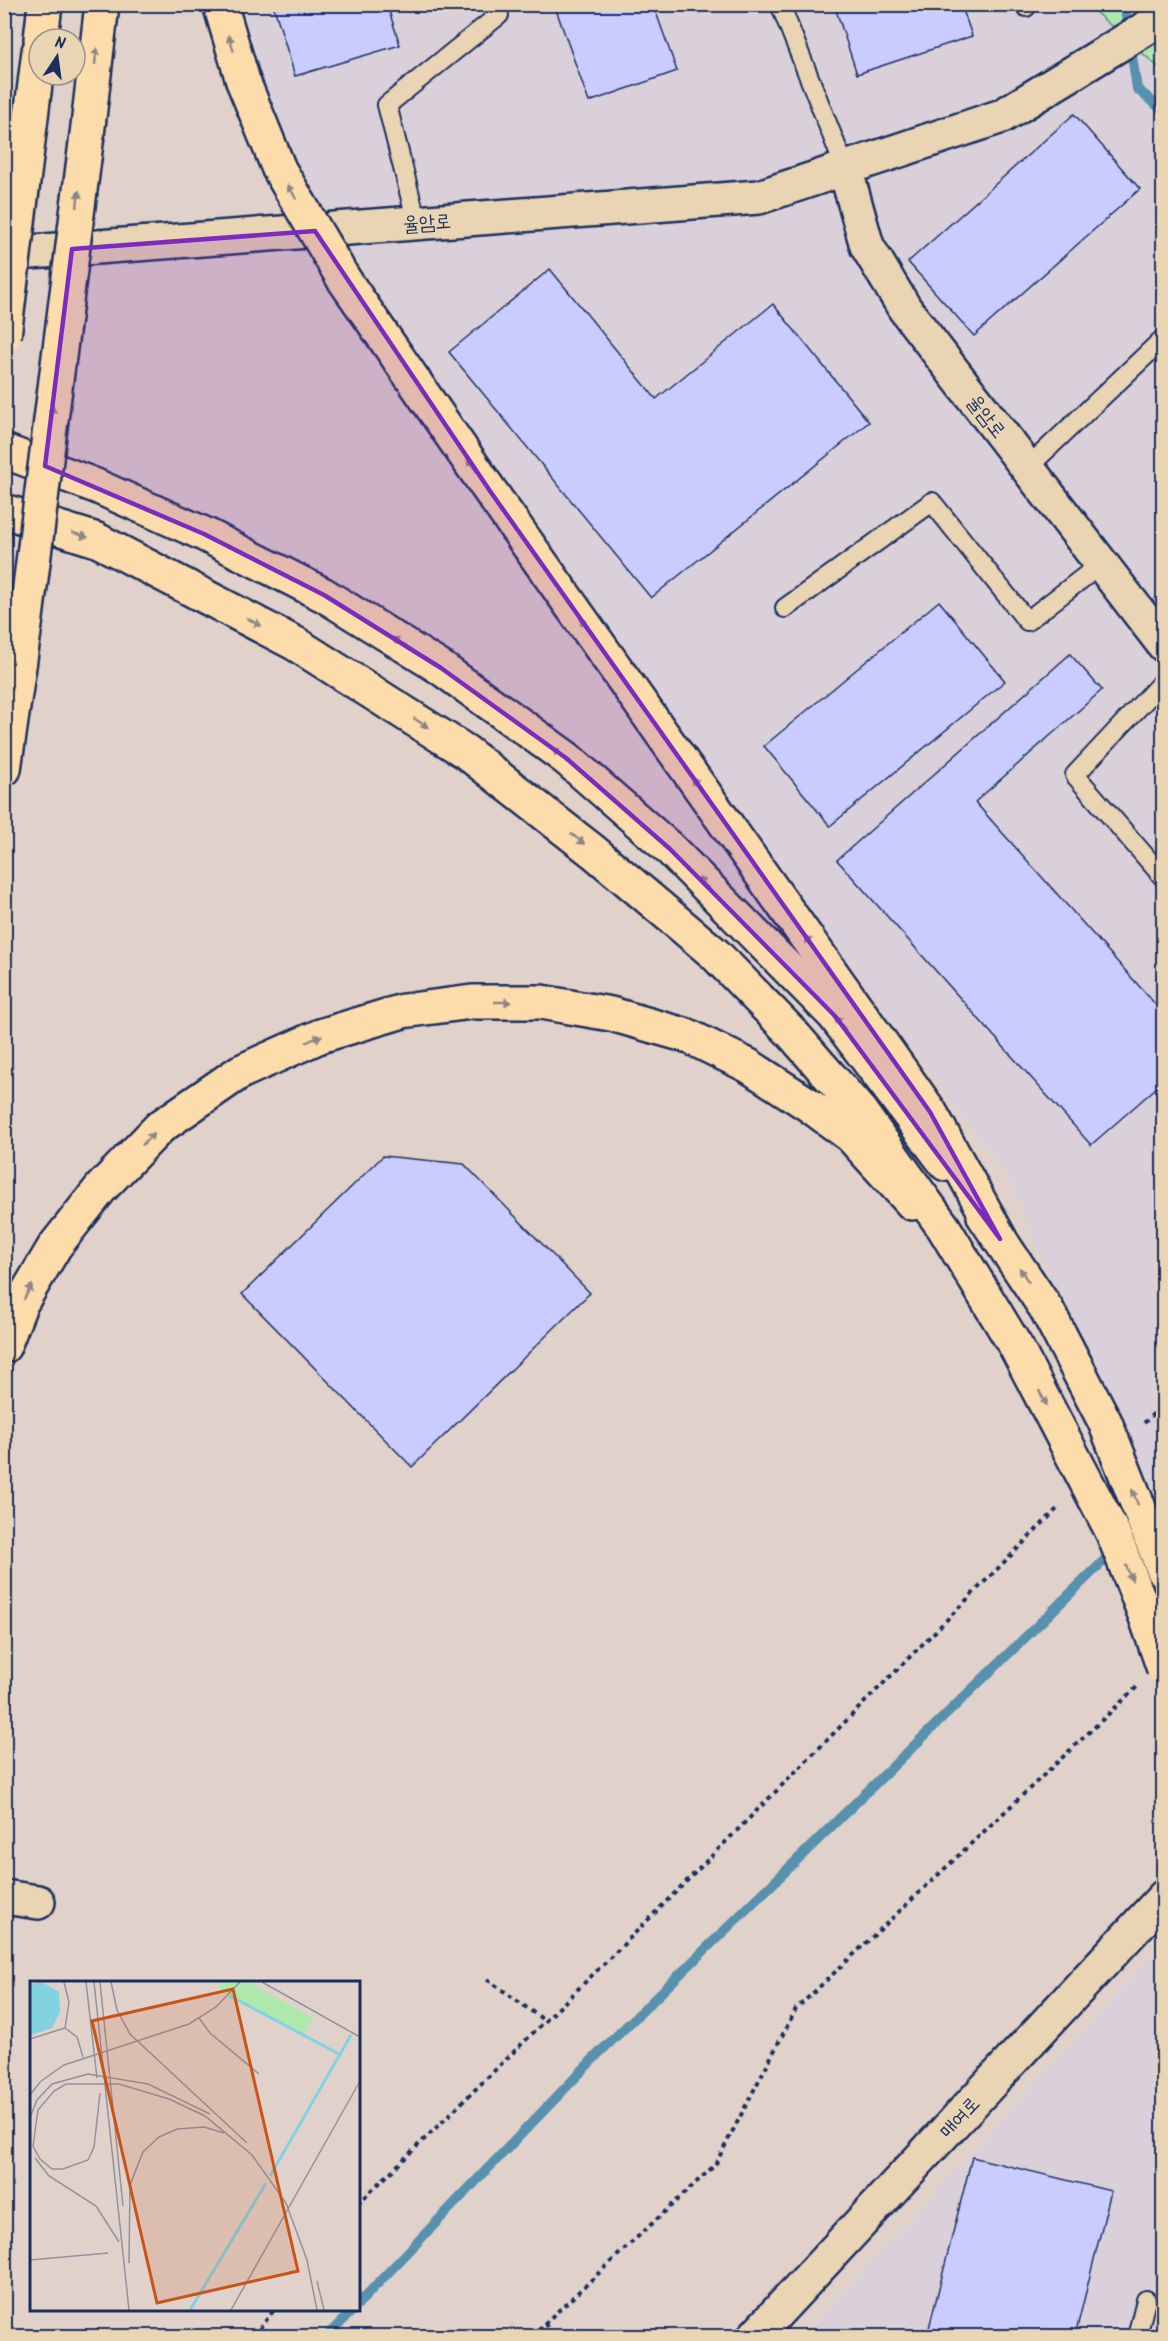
<svg xmlns="http://www.w3.org/2000/svg" width="1168" height="2341" font-family="Kalam,'Poor Story',sans-serif">
<rect width="100%" height="100%" fill="#e0d2ca"/>
<filter id="ink" filterUnits="userSpaceOnUse"><feTurbulence type="fractalNoise" baseFrequency=".0167" numOctaves="2"/><feDisplacementMap in="SourceGraphic" scale="12" xChannelSelector="R" yChannelSelector="G"/><feConvolveMatrix kernelMatrix="1 2 1 2 8 2 1 2 1" color-interpolation-filters="sRGB"/></filter>
<g filter="url(#ink)">
<path fill="#d9d0da" d="M 239,5 L 1163,5 L 1163,1549 L 1009,1178 L 615,653 L 258,111 Z
M 1161,1947 L 1160,2336 L 804,2336 Z"/>
<path fill="#aee8ac" stroke="#648c85" stroke-width="1.5" d="M 1087,5 L 1163,5 L 1163,71 Z"/>
<g fill="none" stroke-linecap="round" stroke-linejoin="round">
<path stroke="#5991ad" stroke-width="10" d="M 1124,4 L 1137,89 L 1164,111
M 358,2304 L 596,2056 L 1164,1502
M 327,2336 L 353,2310"/>
</g>
<path fill="#caccff" stroke="#1b2f5e" stroke-width="1.5" d="M 273,4 L 411,4 L 389,11 L 400,45 L 295,76 Z
M 554,4 L 653,4 L 677,71 L 589,102 Z
M 834,4 L 961,4 L 972,36 L 857,74 Z
M 1074,114 L 1140,189 L 974,336 L 908,262 Z
M 550,269 L 656,399 L 773,304 L 869,422 L 651,598 L 449,352 Z
M 939,601 L 1005,681 L 830,826 L 764,746 Z
M 1070,654 L 1102,690 L 975,802 L 1164,1014 L 1164,1081 L 1091,1145 L 837,860 Z
M 383,1156 L 464,1164 L 590,1293 L 412,1467 L 242,1294 Z
M 972,2157 L 1111,2191 L 1075,2336 L 927,2336 Z"/>
<g fill="none" stroke-linecap="round" stroke-linejoin="round">
<g stroke="#1b2f5e" stroke-width="22">
<path id="service" d="M 780,4 L 845,168
M 1025,4 L 1026,7
M 417,223 L 387,105 L 499,15
M 1027,468 L 1164,338
M 785,608 L 932,502 L 1027,621 L 1101,564
M 1164,680 L 1075,775 L 1164,878
M 1137,2336 L 1146,2300"/>
</g>
<g stroke="#1b2f5e" stroke-width="38">
<path id="minor" d="M 845,168 L 867,246 L 905,309 L 1164,645
M 4,254 L 759,197 L 1002,116 L 1164,17
M 4,1897 L 38,1902"/>
</g>
<g stroke="#1b2f5e" stroke-width="38">
<path id="tertiary" d="M 755,2336 L 1164,1897"/>
</g>
<g stroke="#1b2f5e" stroke-width="38">
<path id="trunk" d="M 4,451 L 96,486 L 204,534 L 324,595 L 441,668 L 566,758 L 670,849 L 835,1016 L 946,1164
M 984,1216 L 1047,1310
M 4,1346 L 20,1305 L 55,1246 L 101,1188 L 160,1127 L 240,1072 L 320,1036 L 403,1011 L 472,1002 L 541,1002 L 611,1014 L 688,1036 L 749,1066 L 809,1105 L 851,1136 L 912,1203"/>
</g>
<g stroke="#1b2f5e" stroke-width="38">
<path id="motorway" d="M 220,4 L 243,81
M 41,39 L 45,4
M 30,125 L 39,51
M 87,135 L 102,4
M 343,278 L 490,491 L 930,1112 L 1000,1239
M 4,511 L 97,540 L 296,644 L 466,752 L 594,852 L 715,954 L 791,1032 L 860,1111 L 944,1228 L 1016,1347
M 4,769 L 26,618"/>
</g>
<path stroke="#1b2f5e" stroke-width="4" stroke-dasharray="4.5 4.5" stroke-linecap="butt" d="M 1144,1423 L 1164,1403
M 487,1979 L 545,2021
M 358,2204 L 618,1950 L 1060,1506
M 545,2323 L 551,2336
M 254,2336 L 274,2310
M 531,2336 L 715,2165 L 796,2009 L 1137,1687"/>
<use href="#service" stroke="#e9d4b3" stroke-width="18"/>
<use href="#minor" stroke="#e9d4b3" stroke-width="33"/>
<use href="#tertiary" stroke="#e9d4b3" stroke-width="33"/>
<use href="#trunk" stroke="#fddcac" stroke-width="33"/>
<use href="#motorway" stroke="#fddcac" stroke-width="33"/>
<g stroke="#1b2f5e" stroke-width="38" stroke-linecap="butt">
<path id="trunk-bridge" d="M 1047,1310 L 1105,1422 L 1164,1571
M 1016,1347 L 1113,1533 L 1146,1617 L 1164,1669"/>
</g>
<g stroke="#1b2f5e" stroke-width="38" stroke-linecap="butt">
<path id="motorway-bridge" d="M 243,81 L 279,169 L 343,278
M 4,336 L 30,125
M 26,618 L 87,135"/>
</g>
<use href="#trunk-bridge" stroke="#fddcac" stroke-width="33"/>
<use href="#motorway-bridge" stroke="#fddcac" stroke-width="33"/>
</g>
<defs><path id="oneway-solid" d="M-6-.8H1V-3.2L6.5 0L1 3.2V.8H-6Z" transform="scale(1.5)"/></defs>
<g fill="#8c8685">
<use href="#oneway-solid" transform="translate(231 43) rotate(-108)"/>
<use href="#oneway-solid" transform="translate(96 56) rotate(-83)"/>
<use href="#oneway-solid" transform="translate(292 192) rotate(-121)"/>
<use href="#oneway-solid" transform="translate(78 199) rotate(-83)"/>
<use href="#oneway-solid" transform="translate(52 414) rotate(-83)"/>
<use href="#oneway-solid" transform="translate(472 465) rotate(-125)"/>
<use href="#oneway-solid" transform="translate(80 535) rotate(17)"/>
<use href="#oneway-solid" transform="translate(254 622) rotate(28)"/>
<use href="#oneway-solid" transform="translate(585 625) rotate(-125)"/>
<use href="#oneway-solid" transform="translate(399 642) rotate(-149)"/>
<use href="#oneway-solid" transform="translate(421 723) rotate(33)"/>
<use href="#oneway-solid" transform="translate(559 754) rotate(-144)"/>
<use href="#oneway-solid" transform="translate(697 784) rotate(-125)"/>
<use href="#oneway-solid" transform="translate(578 839) rotate(38)"/>
<use href="#oneway-solid" transform="translate(704 884) rotate(-135)"/>
<use href="#oneway-solid" transform="translate(810 943) rotate(-125)"/>
<use href="#oneway-solid" transform="translate(503 1002)"/>
<use href="#oneway-solid" transform="translate(840 1023) rotate(-128)"/>
<use href="#oneway-solid" transform="translate(314 1039) rotate(-23)"/>
<use href="#oneway-solid" transform="translate(148 1139) rotate(-46)"/>
<use href="#oneway-solid" transform="translate(1024 1275) rotate(-123)"/>
<use href="#oneway-solid" transform="translate(28 1292) rotate(-60)"/>
<use href="#oneway-solid" transform="translate(1043 1398) rotate(62)"/>
<use href="#oneway-solid" transform="translate(1135 1497) rotate(-111)"/>
<use href="#oneway-solid" transform="translate(1129 1573) rotate(68)"/>
</g>
</g>
<path fill="#7b2cbf" fill-opacity="0.2" stroke="#7b2cbf" stroke-width="4.5" stroke-linejoin="round" d="M 315,231 L 490,491 L 930,1112 L 1000,1239 L 835,1016 L 670,849 L 566,758 L 441,668 L 324,595 L 204,534 L 45,466 L 72,249 Z"/>
<g text-anchor="middle" stroke-width="4.5" stroke-linejoin="round" paint-order="stroke">
<g font-size="20" fill="#1b2f5e" stroke="#e9d4b3">
<text transform="translate(427 222) rotate(-4)" y="7">율암로</text>
<text transform="translate(987 416) rotate(52)" y="7">율암로</text>
<text transform="translate(959 2117) rotate(-47)" y="7">매여로</text>
</g>
</g>
<g transform="translate(30 1981)">
<rect width="330" height="330" fill="#e0d2ca"/>
<path d="M 186,1 L 218,1 L 283,37 L 274,54 L 191,10 Z" fill="#aee8ac"/>
<path d="M 12,1 L 29,11 L 30,31 L 22,47 L 1,54 L 0,3 Z" fill="#83d2e1"/>
<path fill="none" stroke="#83d2e1" stroke-width="3" d="M 200,15 L 309,73M 240,195 L 321,54M 160,329 L 236,202"/>
<path fill="none" stroke="#91919f" stroke-width="1.5" d="M 34,1 L 39,21 L 35,47 L 47,56 L 53,76M 56,1 L 67,97M 64,1 L 99,329M 70,1 L 93,225M 81,1 L 87,29 L 100,53 L 217,162M 232,1 L 330,56M 169,37 L 180,52 L 229,93M 0,58 L 35,47M 70,112 L 64,166 L 58,179 L 33,188 L 22,188 L 10,178 L 3,165 L 8,129 L 24,110 L 36,103 L 89,103 L 139,118 L 175,135 L 222,174 L 256,222 L 277,279 L 287,329M 0,114 L 10,101 L 34,84 L 159,43 L 186,26 L 210,1M 1,134 L 7,119 L 22,103 L 58,93 L 118,103 L 180,133M 5,177 L 19,195 L 66,225 L 89,261M 0,279 L 78,272M 99,282 L 100,204 L 113,171 L 129,156 L 147,148 L 174,146 L 194,152M 287,300 L 294,329M 201,329 L 330,100"/>
<path fill="#c95318" fill-opacity="0.15" stroke="#c95318" stroke-width="3" d="M 203,8 L 268,290 L 127,322 L 62,40 Z"/>
<rect width="330" height="330" fill="none" stroke="#1b2f5e" stroke-width="3"/>
</g>
<rect width="1168" height="2341" fill="none" stroke="#e9d4b3" stroke-width="24"/>
<rect x="12" y="12" width="1144" height="2317" fill="none" stroke="#1b2f5e" stroke-width="2" filter="url(#ink)"/>
<g transform="translate(57 57) rotate(13)"><circle r="28" fill="#e9d4b3" stroke="#979291" stroke-width="1.5"/>
<path d="M0-4.5L10 22L0 15L-10 22Z" fill="#1b2f5e"/>
<text y="-9" font-size="16" font-weight="bold" text-anchor="middle" fill="#1b2f5e">N</text>
</g>
</svg>
